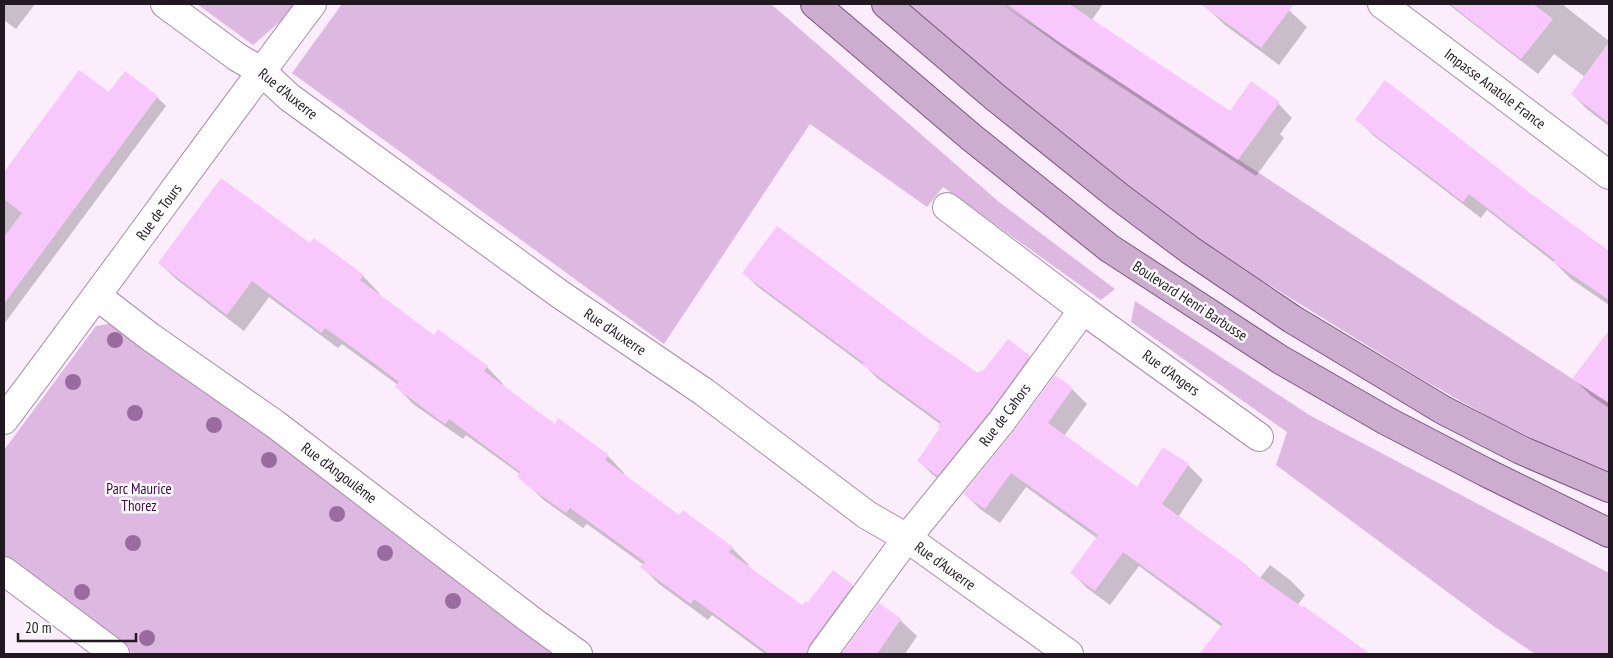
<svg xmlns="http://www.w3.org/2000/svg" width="1613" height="658" font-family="'PT Sans Narrow',sans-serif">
<rect width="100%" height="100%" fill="#fcedfd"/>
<path fill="#ddb8e0" d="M 197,4 L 294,4 L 283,19 L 253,45 Z
M 342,4 L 771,4 L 999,202 L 1115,289 L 1101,300 L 943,187 L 927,207 L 810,124 L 664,344 L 292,73 Z
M 906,4 L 1002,4 L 1609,403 L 1609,473 L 1570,457 L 1491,418 L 1418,377 L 1260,279 L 1162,213 L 1018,100 Z
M 1135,301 L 1311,416 L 1609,573 L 1609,654 L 1535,654 L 1492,625 L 1276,465 L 1287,432 L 1131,322 Z
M 121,322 L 557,654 L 133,654 L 4,558 L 4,450 L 96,326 Z"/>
<path fill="#0003" d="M 4,4 L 35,4 L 16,29 L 4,20 Z
M 1002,4 L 1103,4 L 1092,20 L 1230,112 L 1275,100 L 1292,118 L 1280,134 L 1284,138 L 1256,176 L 1077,58 Z
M 1210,4 L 1282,4 L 1307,27 L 1279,65 L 1225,25 L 1207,8 Z
M 1448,4 L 1562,4 L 1609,41 L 1609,126 L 1588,110 L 1572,94 L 1585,77 L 1554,54 L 1538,74 Z
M 79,71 L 109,94 L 157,97 L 166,106 L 4,324 L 4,173 Z
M 1357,119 L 1529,194 L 1609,253 L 1609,305 L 1571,279 L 1555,263 L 1487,210 L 1481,218 L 1374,136 Z
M 311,245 L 363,276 L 379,293 L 378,295 L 434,337 L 487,367 L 503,384 L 502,386 L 555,425 L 608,456 L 624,473 L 623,475 L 679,517 L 732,548 L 749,565 L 747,567 L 802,607 L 808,604 L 833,572 L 853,586 L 869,602 L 831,654 L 765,654 L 712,615 L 708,620 L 659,584 L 642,567 L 644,565 L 587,524 L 583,528 L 545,501 L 518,476 L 520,474 L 466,435 L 463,439 L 413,404 L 397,387 L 398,385 L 342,344 L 338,348 L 269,297 L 244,331 L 176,279 L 159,263 Z
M 744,273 L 923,336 L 978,375 L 1029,357 L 1044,371 L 952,489 L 933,475 L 919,461 L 942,429 L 940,424 L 877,378 L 866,367 L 758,287 Z
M 1609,332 L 1609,408 L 1591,396 L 1574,379 Z
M 1072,389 L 1087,404 L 1064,436 L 1137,489 L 1188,465 L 1203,480 L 1178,517 L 1247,567 L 1260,578 L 1270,565 L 1290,580 L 1305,595 L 1297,606 L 1350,641 L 1363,654 L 1201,654 L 1222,627 L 1139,566 L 1110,605 L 1087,588 L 1072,573 L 1097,538 L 1026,487 L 1000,523 L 980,509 L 965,494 Z
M 879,605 L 900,620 L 917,636 L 905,654 L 843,654 Z"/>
<path fill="#f8c8fc" d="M 1007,4 L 1069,4 L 1230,111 L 1251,81 L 1280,102 L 1238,160 L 1059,42 Z
M 1200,4 L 1294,4 L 1261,48 Z
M 1450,4 L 1533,4 L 1553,19 L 1521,59 Z
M 1609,42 L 1609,123 L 1571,94 Z
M 79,70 L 109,92 L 125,71 L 158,96 L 4,304 L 4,237 L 22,213 L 4,199 L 4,172 Z
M 1385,80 L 1530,193 L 1609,251 L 1609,300 L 1553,262 L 1555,260 L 1469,194 L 1463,202 L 1355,120 Z
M 221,178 L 310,243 L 314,238 L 364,275 L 360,280 L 434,335 L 438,329 L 488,366 L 484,371 L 555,424 L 558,418 L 573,429 L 609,455 L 605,460 L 679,515 L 683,510 L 692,517 L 733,547 L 729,552 L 802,605 L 806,601 L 808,602 L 833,570 L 853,585 L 809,645 L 807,654 L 769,654 L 694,599 L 691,604 L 640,567 L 645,562 L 570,508 L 566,513 L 526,485 L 517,476 L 520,472 L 449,419 L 445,424 L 395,387 L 399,382 L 363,355 L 325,328 L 321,333 L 252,281 L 227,315 L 158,263 Z
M 777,226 L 923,335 L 978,373 L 981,370 L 983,371 L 1008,339 L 1030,356 L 990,411 L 938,476 L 917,461 L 940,428 L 938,426 L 941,422 L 861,364 L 864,363 L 742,273 Z
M 1609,330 L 1609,403 L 1572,379 Z
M 1055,375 L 1073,388 L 1048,423 L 1137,487 L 1163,447 L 1189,464 L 1162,504 L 1248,566 L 1247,568 L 1302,607 L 1304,606 L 1370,654 L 1199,654 L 1223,624 L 1123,552 L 1095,591 L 1070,573 L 1098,535 L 1011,473 L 985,509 L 963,494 L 1014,431 Z
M 879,603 L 901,619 L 877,654 L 841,654 Z"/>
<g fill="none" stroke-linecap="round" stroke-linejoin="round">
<g stroke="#a68ea8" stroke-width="30">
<path id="minor" d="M 165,4 L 237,57 L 261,71 L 289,97 L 561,295 L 704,392 L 867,515 L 907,538 L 1069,654
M 1382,4 L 1609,175
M 97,296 L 149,336 L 275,424 L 535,623 L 578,654
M 1083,310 L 1259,437
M 4,420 C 108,282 208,142 312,4
M 4,571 L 115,654
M 822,654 L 907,538 L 1002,421 L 1083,310 L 947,207"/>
</g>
<g stroke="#7a557e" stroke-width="30">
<path id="major" d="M 815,4 L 971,137 L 1109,248 L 1281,360 L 1385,420 L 1485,472 L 1609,533
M 886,4 L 995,97 L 1118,196 L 1190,250 L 1292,319 L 1443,410 L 1521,450 L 1609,488"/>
</g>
<use href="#minor" stroke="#fff" stroke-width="28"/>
<use href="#major" stroke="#ccadcf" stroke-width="28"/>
</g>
<g fill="#996b9e">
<circle cx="115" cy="340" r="8"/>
<circle cx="73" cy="382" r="8"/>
<circle cx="135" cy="413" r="8"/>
<circle cx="214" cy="425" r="8"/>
<circle cx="269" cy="460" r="8"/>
<circle cx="337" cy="514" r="8"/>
<circle cx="133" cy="543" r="8"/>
<circle cx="385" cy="553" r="8"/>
<circle cx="82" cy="592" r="8"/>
<circle cx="453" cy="601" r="8"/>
<circle cx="147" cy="638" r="8"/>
</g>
<g text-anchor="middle" stroke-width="5" stroke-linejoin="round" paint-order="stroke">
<g font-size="15" fill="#211822" stroke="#fff">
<text transform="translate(1495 89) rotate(37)" y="5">Impasse Anatole France</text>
<text transform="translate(288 94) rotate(39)" y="5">Rue d'Auxerre</text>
<text transform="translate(159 212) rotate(-54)" y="5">Rue de Tours</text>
<text transform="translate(1190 301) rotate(33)" y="5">Boulevard Henri Barbusse</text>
<text transform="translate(615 332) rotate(34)" y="5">Rue d'Auxerre</text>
<text transform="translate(1171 373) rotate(36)" y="5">Rue d'Angers</text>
<text transform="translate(1005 415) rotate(-53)" y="5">Rue de Cahors</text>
<text transform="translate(339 473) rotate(37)" y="5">Rue d'Angoulême</text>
<text transform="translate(945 566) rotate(36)" y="5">Rue d'Auxerre</text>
</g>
<g font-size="15" fill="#480050" stroke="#fff">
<text x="139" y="494">Parc Maurice<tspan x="139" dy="17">Thorez</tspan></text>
</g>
</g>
<rect width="1613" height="658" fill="none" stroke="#211822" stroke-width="10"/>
<path d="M18 633v8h118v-8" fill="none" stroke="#211822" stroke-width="2.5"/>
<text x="25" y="633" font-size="15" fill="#211822" stroke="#ffffff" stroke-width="4" paint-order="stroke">20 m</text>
</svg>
